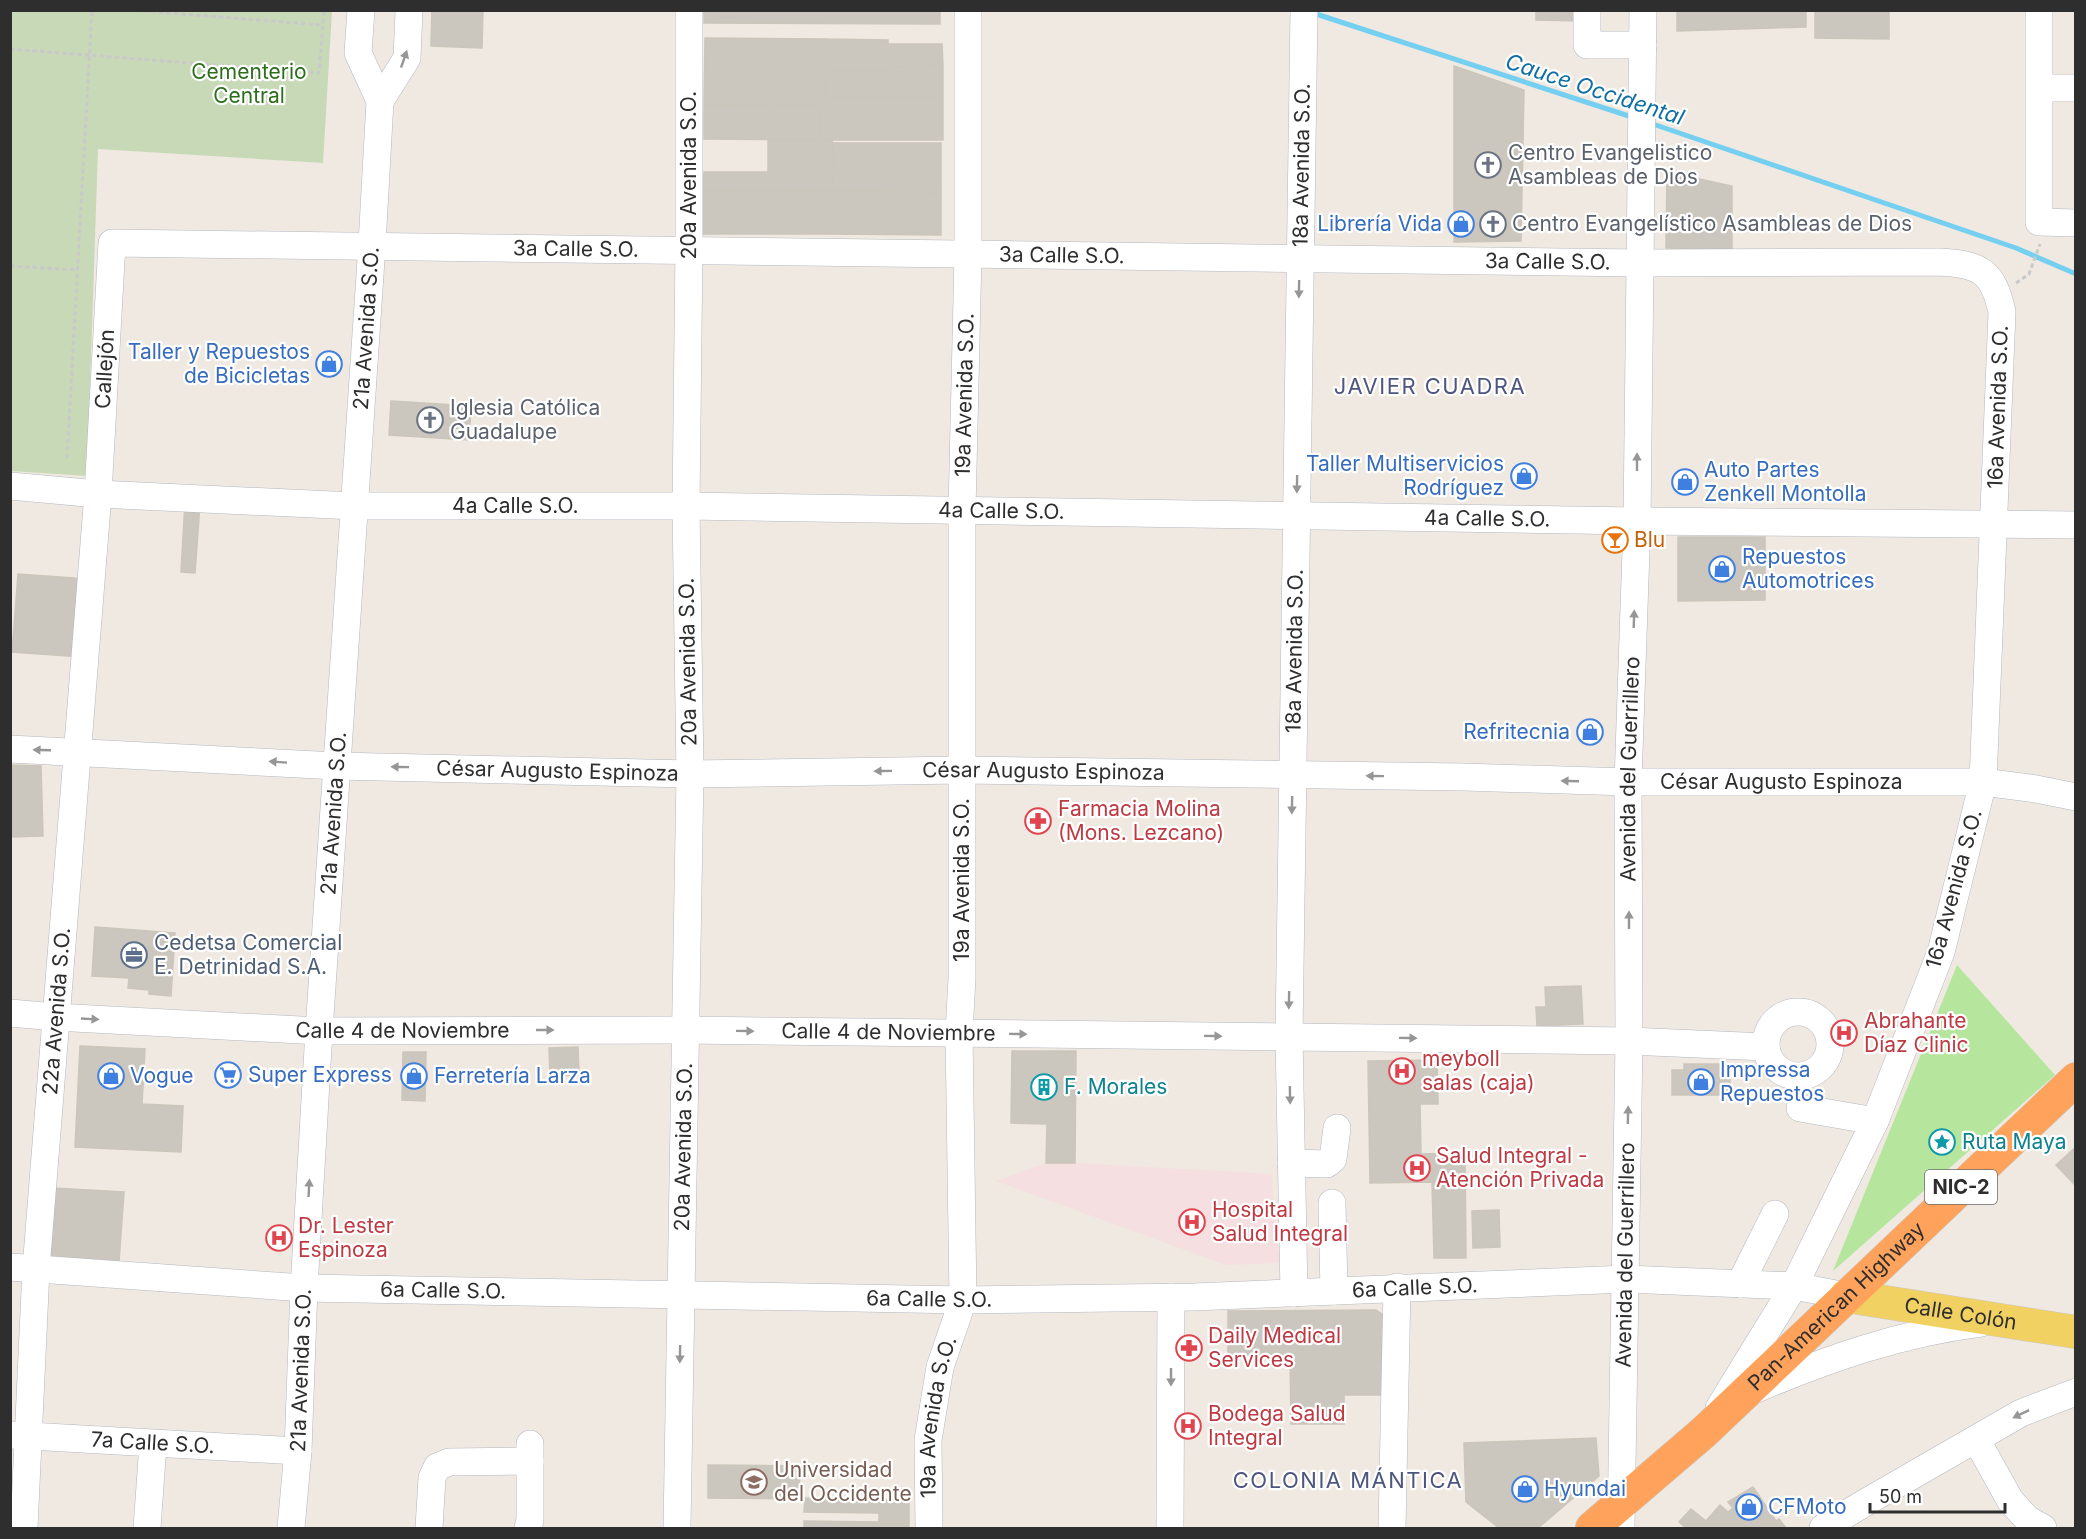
<svg xmlns="http://www.w3.org/2000/svg" width="2086" height="1539" font-family="Inter,sans-serif">
<rect width="100%" height="100%" fill="#efe9e1"/>
<path fill="#f5dfe0" d="M 1046,1163 L 1075,1163 L 1271,1174 L 1280,1263 L 1226,1265 L 996,1181 Z"/>
<path fill="#b6e59e" d="M 1957,965 L 2055,1075 L 1833,1271 Z"/>
<path fill="#c8d9b8" d="M 10,11 L 332,11 L 323,163 L 98,149 L 87,476 L 11,471 Z"/>
<g fill="none" stroke-linecap="round" stroke-linejoin="round">
<path stroke="#75cff0" stroke-width="5" d="M 1313,13 L 1635,118
M 1650,123 L 2016,248 L 2076,274"/>
</g>
<path fill="#cbc7bf" stroke="#cbc5ba" stroke-width="1.5" d="M 432,10 L 483,10 L 482,48 L 431,46 Z
M 704,10 L 940,10 L 940,24 L 704,23 Z
M 1536,10 L 1579,10 L 1579,21 L 1536,20 Z
M 1677,10 L 1806,10 L 1806,27 L 1677,31 Z
M 1815,10 L 1889,10 L 1889,39 L 1815,38 Z
M 705,38 L 827,39 L 826,106 L 704,105 Z
M 827,39 L 888,40 L 888,44 L 942,44 L 943,66 L 891,67 L 891,71 L 827,71 Z
M 943,66 L 943,97 L 826,97 L 827,71 L 891,71 L 891,67 Z
M 1454,66 L 1524,90 L 1521,241 L 1454,242 Z
M 826,97 L 943,97 L 943,140 L 820,140 L 820,106 L 826,106 Z
M 704,105 L 820,106 L 820,140 L 704,139 Z
M 768,140 L 831,140 L 833,143 L 832,191 L 703,190 L 704,172 L 768,172 Z
M 833,143 L 941,143 L 941,192 L 832,191 Z
M 1667,172 L 1732,186 L 1732,249 L 1666,248 Z
M 703,190 L 832,191 L 832,234 L 703,234 Z
M 832,191 L 941,192 L 941,235 L 832,234 Z
M 391,401 L 471,406 L 469,440 L 389,435 Z
M 185,503 L 200,504 L 195,573 L 181,572 Z
M 1678,537 L 1765,537 L 1765,600 L 1678,601 Z
M 18,574 L 87,579 L 82,657 L 12,652 Z
M 10,765 L 41,766 L 43,836 L 10,837 Z
M 95,927 L 175,933 L 171,996 L 149,994 L 149,990 L 128,988 L 129,978 L 92,976 Z
M 1581,986 L 1583,1024 L 1537,1026 L 1536,1007 L 1546,1007 L 1545,987 Z
M 80,1046 L 145,1049 L 142,1104 L 183,1106 L 181,1152 L 75,1147 Z
M 578,1047 L 579,1075 L 550,1076 L 549,1048 Z
M 1012,1051 L 1076,1051 L 1075,1163 L 1046,1163 L 1047,1124 L 1011,1123 Z
M 403,1052 L 426,1052 L 425,1101 L 402,1100 Z
M 1437,1060 L 1438,1104 L 1420,1104 L 1421,1154 L 1465,1153 L 1466,1258 L 1434,1258 L 1432,1182 L 1370,1183 L 1368,1061 Z
M 1684,1064 L 1730,1064 L 1730,1095 L 1672,1095 L 1672,1070 L 1684,1070 Z
M 2076,1147 L 2076,1186 L 2056,1165 Z
M 53,1188 L 124,1192 L 119,1262 L 53,1257 L 51,1253 Z
M 1499,1210 L 1500,1247 L 1473,1248 L 1472,1211 Z
M 1376,1310 L 1385,1316 L 1386,1395 L 1344,1395 L 1344,1424 L 1291,1424 L 1290,1354 L 1228,1355 L 1228,1311 Z
M 1596,1438 L 1599,1476 L 1538,1528 L 1499,1528 L 1466,1502 L 1464,1443 Z
M 708,1465 L 800,1466 L 799,1499 L 708,1498 Z
M 1753,1487 L 1776,1521 L 1779,1519 L 1786,1528 L 1686,1528 L 1679,1522 L 1691,1509 L 1706,1521 L 1720,1505 L 1728,1512 L 1733,1508 L 1728,1502 Z
M 805,1498 L 909,1500 L 909,1528 L 804,1528 L 804,1521 L 879,1522 L 879,1513 L 804,1512 Z"/>
<g fill="none" stroke-linecap="round" stroke-linejoin="round">
<g stroke="#b4b7c1" stroke-width="28">
<g id="minor">
<path d="M 1587,10 L 1587,45 L 1643,45"/>
<path d="M 2039,10 L 2039,222 L 2076,223"/>
<path d="M 2040,88 L 2076,88"/>
<path d="M 380,101 L 407,58 L 409,10"/>
<path id="s1" d="M 10,486 L 98,494 L 354,506 L 686,506 L 1637,521 L 2076,525"/>
<path id="s2" d="M 10,749 L 337,766 L 690,774 L 962,770 L 1464,777 L 1628,782 L 1983,782 L 2036,789 L 2076,797"/>
<circle cx="1798" cy="1044" r="32"/>
<path id="s3" d="M 10,1013 L 55,1017 L 319,1031 L 686,1030 L 1289,1037 L 1629,1041 L 1766,1047"/>
<path d="M 1800,1108 L 1875,1121"/>
<path d="M 1291,1163 L 1327,1164 L 1333,1159 L 1337,1128"/>
<path d="M 1332,1203 L 1334,1291"/>
<path id="s4" d="M 10,1267 L 304,1288 L 963,1300 L 1194,1297 L 1626,1279 L 1794,1286 L 1846,1296"/>
<path d="M 1740,1284 L 1775,1214"/>
<path id="s5" d="M 1294,1293 L 1289,1037 L 1304,10"/>
<path d="M 1754,1390 C 1827,1359 1901,1333 1981,1323"/>
<path id="s6" d="M 11,1435 L 298,1451"/>
<path d="M 1976,1439 L 2010,1500 L 2027,1519 L 2043,1528"/>
<path id="s7" d="M 24,1528 L 36,1269 L 98,494 L 112,243 L 1639,263 L 1939,262 C 1979,264 1993,270 2002,312 L 1983,782 L 1941,952 L 1875,1121 L 1794,1286 L 1719,1408"/>
<path d="M 147,1528 L 153,1444"/>
<path id="s8" d="M 291,1528 L 298,1451 L 304,1288 L 319,1031 L 372,245 L 380,101 L 358,53 L 361,10"/>
<path d="M 429,1528 L 432,1478 L 437,1467 L 449,1462 L 530,1461"/>
<path d="M 528,1528 L 530,1520 L 530,1444"/>
<path id="s9" d="M 677,1528 L 690,774 L 686,506 L 689,249 L 689,10"/>
<path id="s10" d="M 929,1528 L 928,1440 L 940,1367 L 963,1300 L 959,1033 L 962,978 L 962,511 L 968,255 L 968,10"/>
<path d="M 1170,1528 L 1171,1297"/>
<path d="M 1392,1528 L 1397,1287"/>
<path id="s11" d="M 1621,1528 L 1629,1041 L 1628,782 L 1637,521 L 1643,10"/>
<path d="M 1823,1528 L 1868,1501 L 2021,1413 L 2076,1392"/>
</g>
</g>
<g stroke="#c9c9c9" stroke-width="34">
<g id="major">
<path id="s12" d="M 1846,1296 L 2076,1332"/>
</g>
</g>
<g stroke="#c9c9c9" stroke-width="34">
<g id="highway">
<path id="s13" d="M 1592,1528 L 1704,1432 L 2076,1079"/>
</g>
</g>
<path stroke="#c9c9c9" stroke-width="3" stroke-dasharray="4.5 3" stroke-linecap="butt" d="M 129,10 L 323,25
M 10,49 L 319,73 L 324,10
M 10,266 L 77,270
M 2016,283 L 2029,274 L 2040,244
M 67,458 L 92,10"/>
<use href="#minor" stroke="#fff" stroke-width="27"/>
<use href="#major" stroke="#f2d163" stroke-width="33"/>
<use href="#highway" stroke="#ffa35c" stroke-width="33"/>
</g>
<defs><path id="oneway-solid" d="M-6-.8H1V-3.2L6.5 0L1 3.2V.8H-6Z" transform="scale(1.5)"/></defs>
<g fill="#969696">
<use href="#oneway-solid" transform="translate(404 59) rotate(-71)"/>
<use href="#oneway-solid" transform="translate(1299 289) rotate(91)"/>
<use href="#oneway-solid" transform="translate(1637 462) rotate(-90)"/>
<use href="#oneway-solid" transform="translate(1297 484) rotate(91)"/>
<use href="#oneway-solid" transform="translate(1634 619) rotate(-88)"/>
<use href="#oneway-solid" transform="translate(42 750) rotate(-178)"/>
<use href="#oneway-solid" transform="translate(278 762) rotate(-176)"/>
<use href="#oneway-solid" transform="translate(400 767) rotate(-179)"/>
<use href="#oneway-solid" transform="translate(883 771) rotate(179)"/>
<use href="#oneway-solid" transform="translate(1375 776) rotate(-179)"/>
<use href="#oneway-solid" transform="translate(1570 781) rotate(-178)"/>
<use href="#oneway-solid" transform="translate(1292 805) rotate(91)"/>
<use href="#oneway-solid" transform="translate(1629 920) rotate(-90)"/>
<use href="#oneway-solid" transform="translate(1289 1000) rotate(91)"/>
<use href="#oneway-solid" transform="translate(90 1019) rotate(3)"/>
<use href="#oneway-solid" transform="translate(545 1030)"/>
<use href="#oneway-solid" transform="translate(745 1031) rotate(1)"/>
<use href="#oneway-solid" transform="translate(1018 1034) rotate(1)"/>
<use href="#oneway-solid" transform="translate(1213 1036) rotate(1)"/>
<use href="#oneway-solid" transform="translate(1408 1038) rotate(1)"/>
<use href="#oneway-solid" transform="translate(1290 1095) rotate(89)"/>
<use href="#oneway-solid" transform="translate(1628 1115) rotate(-89)"/>
<use href="#oneway-solid" transform="translate(309 1188) rotate(-87)"/>
<use href="#oneway-solid" transform="translate(680 1354) rotate(91)"/>
<use href="#oneway-solid" transform="translate(1171 1377) rotate(90)"/>
<use href="#oneway-solid" transform="translate(2021 1414) rotate(154)"/>
</g>
<defs>
<g id="church-ring" transform="scale(1.35)"><circle r="9.5" fill="#fff" stroke="#6b7280" stroke-width="1.5"/><path d="M-1.2-6h2.4v3.5h3.3v2.4h-3.3V6h-2.4V-.1h-3.3v-2.4h3.3Z" fill="#6b7280"/></g>
<g id="shop-ring" transform="scale(1.35)"><circle r="9.5" fill="#fff" stroke="#3f7fe0" stroke-width="1.5"/><path d="M-5-2.5h2.3a2.7 3.5 0 0 1 5.4 0H5L5.5 6h-11ZM-1.5-2.5h3a1.5 2.3 0 0 0-3 0Z" fill="#3f7fe0"/></g>
<g id="bar-ring" transform="scale(1.35)"><circle r="9.5" fill="#fff" stroke="#e8710a" stroke-width="1.5"/><path d="M-6-5H6L.8 .8V4.5H3.5V6h-7V4.5H-.8V.8Z" fill="#e8710a"/></g>
<g id="pharmacy-ring" transform="scale(1.35)"><circle r="9.5" fill="#fff" stroke="#e0444e" stroke-width="1.5"/><path d="M-2-6h4v4h4v4h-4v4h-4v-4h-4v-4h4Z" fill="#e0444e"/></g>
<g id="office-ring" transform="scale(1.35)"><circle r="9.5" fill="#fff" stroke="#5c6f8a" stroke-width="1.5"/><path d="M-6-3h4V-5.5h4V-3h4V5H-6ZM-1-4.5V-3h2v-1.5ZM-6 0V1H6V0Z" fill="#5c6f8a"/></g>
<g id="hospital-ring" transform="scale(1.35)"><circle r="9.5" fill="#fff" stroke="#e0444e" stroke-width="1.5"/><path d="M-5-5h3v3.5h4V-5h3V5h-3V1.5h-4V5h-3Z" fill="#e0444e"/></g>
<g id="supermarket-ring" transform="scale(1.35)"><circle r="9.5" fill="#fff" stroke="#3f7fe0" stroke-width="1.5"/><path d="M-6-5.5h2.5l.6 2H6L4.5 2H-2.5L-4.4-4H-6ZM-1.5 3.2a1.3 1.3 0 1 0 .1 0ZM3 3.2a1.3 1.3 0 1 0 .1 0Z" fill="#3f7fe0"/></g>
<g id="building-ring" transform="scale(1.35)"><circle r="9.5" fill="#fff" stroke="#0f9aa8" stroke-width="1.5"/><path d="M-4-6H4V6H1V3H-1V6H-4ZM-2.5-4.3h1.7v1.8h-1.7ZM.8-4.3h1.7v1.8H.8ZM-2.5-1h1.7V.8h-1.7ZM.8-1h1.7V.8H.8Z" fill="#0f9aa8"/></g>
<g id="sight-ring" transform="scale(1.35)"><circle r="9.5" fill="#fff" stroke="#0f9aa8" stroke-width="1.5"/><path d="M0-6L1.8-2.2L6-1.7L2.9 1.2L3.7 5.4L0 3.3L-3.7 5.4L-2.9 1.2L-6-1.7L-1.8-2.2Z" fill="#0f9aa8"/></g>
<g id="university-ring" transform="scale(1.35)"><circle r="9.5" fill="#fff" stroke="#8d6e63" stroke-width="1.5"/><path d="M0-5L7-2L0 1L-7-2ZM-4 1L0 2.5L4 1V4Q0 6-4 4Z" fill="#8d6e63"/></g>
</defs>
<g fill-rule="evenodd">
<use href="#church-ring" x="1488" y="165"/>
<use href="#shop-ring" x="1461" y="224"/>
<use href="#church-ring" x="1493" y="224"/>
<use href="#shop-ring" x="329" y="364"/>
<use href="#church-ring" x="430" y="420"/>
<use href="#shop-ring" x="1524" y="476"/>
<use href="#shop-ring" x="1685" y="482"/>
<use href="#bar-ring" x="1615" y="540"/>
<use href="#shop-ring" x="1722" y="569"/>
<use href="#shop-ring" x="1590" y="732"/>
<use href="#pharmacy-ring" x="1038" y="821"/>
<use href="#office-ring" x="134" y="955"/>
<use href="#hospital-ring" x="1844" y="1033"/>
<use href="#hospital-ring" x="1402" y="1071"/>
<use href="#supermarket-ring" x="228" y="1075"/>
<use href="#shop-ring" x="111" y="1076"/>
<use href="#shop-ring" x="414" y="1076"/>
<use href="#shop-ring" x="1701" y="1082"/>
<use href="#building-ring" x="1044" y="1087"/>
<use href="#sight-ring" x="1942" y="1142"/>
<use href="#hospital-ring" x="1417" y="1168"/>
<use href="#hospital-ring" x="1192" y="1222"/>
<use href="#hospital-ring" x="279" y="1238"/>
<use href="#pharmacy-ring" x="1189" y="1348"/>
<use href="#hospital-ring" x="1188" y="1426"/>
<use href="#university-ring" x="754" y="1482"/>
<use href="#shop-ring" x="1525" y="1489"/>
<use href="#shop-ring" x="1749" y="1507"/>
</g>
<g text-anchor="middle" stroke-width="4.5" stroke-linejoin="round" paint-order="stroke">
<rect fill="#fff" stroke="#6d6d6d" stroke-width="1.5" x="1925" y="1170" width="72" height="34" rx="4.5"/>
<g font-size="20" font-weight="bold" fill="#2e2e2e">
<text x="1961" y="1194">NIC-2</text>
</g>
<g font-size="21" fill="#2c6e1b" stroke="#fff">
<text x="249" y="79">Cementerio<tspan x="249" dy="24">Central</tspan></text>
</g>
<g font-size="21" fill="#5b616d" stroke="#fff" text-anchor="start">
<text x="1508" y="160">Centro Evangelistico<tspan x="1508" dy="24">Asambleas de Dios</tspan></text>
<text x="1512" y="231">Centro Evangelístico Asambleas de Dios</text>
<text x="450" y="415">Iglesia Católica<tspan x="450" dy="24">Guadalupe</tspan></text>
</g>
<g font-size="21" fill="#2e2e2e" stroke="#fff">
<text dy="7" stroke="none"><textPath href="#s5" startOffset="1128">18a Avenida S.O.</textPath></text>
<text dy="7" stroke="none"><textPath href="#s9" startOffset="1353">20a Avenida S.O.</textPath></text>
<text dy="7" stroke="none"><textPath href="#s7" startOffset="1752">3a Calle S.O.</textPath></text>
<text dy="7" stroke="none"><textPath href="#s7" startOffset="2238">3a Calle S.O.</textPath></text>
<text dy="7" stroke="none"><textPath href="#s7" startOffset="2724">3a Calle S.O.</textPath></text>
<text dy="7" stroke="none"><textPath href="#s8" startOffset="1202">21a Avenida S.O.</textPath></text>
<text dy="7" stroke="none"><textPath href="#s7" startOffset="1162">Callejón</textPath></text>
<text dy="7" stroke="none"><textPath href="#s10" startOffset="1138">19a Avenida S.O.</textPath></text>
<text transform="translate(1998 407) rotate(-88)" y="7">16a Avenida S.O.</text>
<text dy="7" stroke="none"><textPath href="#s1" startOffset="506">4a Calle S.O.</textPath></text>
<text dy="7" stroke="none"><textPath href="#s1" startOffset="992">4a Calle S.O.</textPath></text>
<text dy="7" stroke="none"><textPath href="#s1" startOffset="1478">4a Calle S.O.</textPath></text>
<text dy="7" stroke="none"><textPath href="#s5" startOffset="642">18a Avenida S.O.</textPath></text>
<text transform="translate(688 662) rotate(-91)" y="7">20a Avenida S.O.</text>
<text dy="7" stroke="none"><textPath href="#s11" startOffset="759">Avenida del Guerrillero</textPath></text>
<text dy="7" stroke="none"><textPath href="#s2" startOffset="548">César Augusto Espinoza</textPath></text>
<text dy="7" stroke="none"><textPath href="#s2" startOffset="1034">César Augusto Espinoza</textPath></text>
<text dy="7" stroke="none"><textPath href="#s2" startOffset="1772">César Augusto Espinoza</textPath></text>
<text dy="7" stroke="none"><textPath href="#s8" startOffset="716">21a Avenida S.O.</textPath></text>
<text transform="translate(962 880) rotate(-90)" y="7">19a Avenida S.O.</text>
<text transform="translate(1954 889) rotate(-75)" y="7">16a Avenida S.O.</text>
<text dy="7" stroke="none"><textPath href="#s7" startOffset="518">22a Avenida S.O.</textPath></text>
<text dy="7" stroke="none"><textPath href="#s3" startOffset="393">Calle 4 de Noviembre</textPath></text>
<text dy="7" stroke="none"><textPath href="#s3" startOffset="879">Calle 4 de Noviembre</textPath></text>
<text dy="7" stroke="none"><textPath href="#s9" startOffset="381">20a Avenida S.O.</textPath></text>
<text dy="7" stroke="none"><textPath href="#s11" startOffset="273">Avenida del Guerrillero</textPath></text>
<text dy="7" stroke="none"><textPath href="#s4" startOffset="1406">6a Calle S.O.</textPath></text>
<text dy="7" stroke="none"><textPath href="#s4" startOffset="434">6a Calle S.O.</textPath></text>
<text dy="7" stroke="none"><textPath href="#s4" startOffset="920">6a Calle S.O.</textPath></text>
<text dy="7" stroke="none"><textPath href="#s13" startOffset="330">Pan-American Highway</textPath></text>
<text dy="7" stroke="none"><textPath href="#s12" startOffset="116">Calle Colón</textPath></text>
<text dy="7" stroke="none"><textPath href="#s8" startOffset="158">21a Avenida S.O.</textPath></text>
<text dy="7" stroke="none"><textPath href="#s10" startOffset="112">19a Avenida S.O.</textPath></text>
<text dy="7" stroke="none"><textPath href="#s6" startOffset="142">7a Calle S.O.</textPath></text>
</g>
<g font-size="21" fill="#366cbe" stroke="#fff" text-anchor="start">
<text x="1442" y="231" text-anchor="end">Librería Vida</text>
<text x="310" y="359" text-anchor="end">Taller y Repuestos<tspan x="310" dy="24">de Bicicletas</tspan></text>
<text x="1504" y="471" text-anchor="end">Taller Multiservicios<tspan x="1504" dy="24">Rodríguez</tspan></text>
<text x="1704" y="477">Auto Partes<tspan x="1704" dy="24">Zenkell Montolla</tspan></text>
<text x="1742" y="564">Repuestos<tspan x="1742" dy="24">Automotrices</tspan></text>
<text x="1570" y="739" text-anchor="end">Refritecnia</text>
<text x="1720" y="1077">Impressa<tspan x="1720" dy="24">Repuestos</tspan></text>
<text x="248" y="1082">Super Express</text>
<text x="130" y="1083">Vogue</text>
<text x="434" y="1083">Ferretería Larza</text>
<text x="1544" y="1496">Hyundai</text>
<text x="1768" y="1514">CFMoto</text>
</g>
<g font-size="21" fill="#c56008" stroke="#fff" text-anchor="start">
<text x="1634" y="547">Blu</text>
</g>
<g font-size="21" fill="#be3a42" stroke="#fff" text-anchor="start">
<text x="1058" y="816">Farmacia Molina<tspan x="1058" dy="24">(Mons. Lezcano)</tspan></text>
<text x="1864" y="1028">Abrahante<tspan x="1864" dy="24">Díaz Clinic</tspan></text>
<text x="1422" y="1066">meyboll<tspan x="1422" dy="24">salas (caja)</tspan></text>
<text x="1436" y="1163">Salud Integral -<tspan x="1436" dy="24">Atención Privada</tspan></text>
<text x="1212" y="1217">Hospital<tspan x="1212" dy="24">Salud Integral</tspan></text>
<text x="298" y="1233">Dr. Lester<tspan x="298" dy="24">Espinoza</tspan></text>
<text x="1208" y="1343">Daily Medical<tspan x="1208" dy="24">Services</tspan></text>
<text x="1208" y="1421">Bodega Salud<tspan x="1208" dy="24">Integral</tspan></text>
</g>
<g font-size="21" fill="#4e5e75" stroke="#fff" text-anchor="start">
<text x="154" y="950">Cedetsa Comercial<tspan x="154" dy="24">E. Detrinidad S.A.</tspan></text>
</g>
<g font-size="21" fill="#0d838f" stroke="#fff" text-anchor="start">
<text x="1064" y="1094">F. Morales</text>
<text x="1962" y="1149">Ruta Maya</text>
</g>
<g font-size="21" fill="#785e54" stroke="#fff" text-anchor="start">
<text x="774" y="1477">Universidad<tspan x="774" dy="24">del Occidente</tspan></text>
</g>
<g font-size="22" font-style="italic" fill="#0d6fa3" stroke="#fff">
<text transform="translate(1595 89) rotate(18)" y="8">Cauce Occidental</text>
</g>
<g font-size="22" letter-spacing="1.5" fill="#4d5680" stroke="#fff">
<text x="1430" y="394">JAVIER CUADRA</text>
<text x="1348" y="1488">COLONIA MÁNTICA</text>
</g>
</g>
<rect width="2086" height="1539" fill="none" stroke="#2e2e2e" stroke-width="24"/>
<path d="M1870 1503v9h135v-9" fill="none" stroke="#2e2e2e" stroke-width="3"/>
<text x="1879" y="1503" font-size="18" fill="#2e2e2e" stroke="#ffffff" stroke-width="4.5" paint-order="stroke">50 m</text>
</svg>
